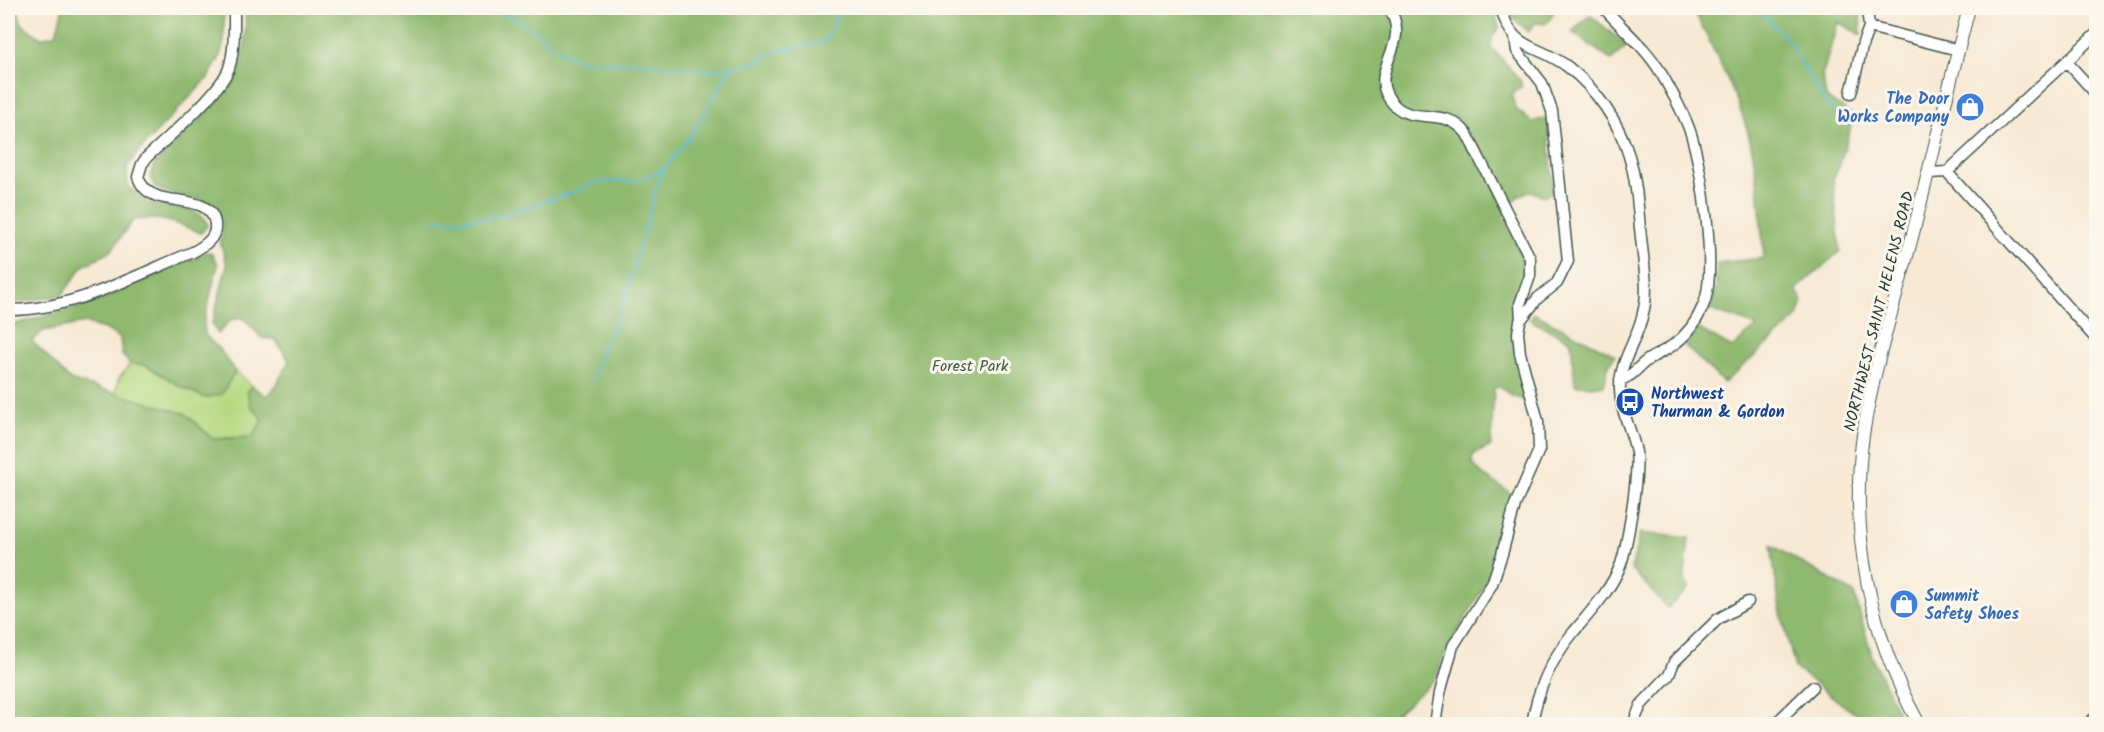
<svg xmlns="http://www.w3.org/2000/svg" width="2104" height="732" font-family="Kalam,sans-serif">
<rect width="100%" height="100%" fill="#fbf7ec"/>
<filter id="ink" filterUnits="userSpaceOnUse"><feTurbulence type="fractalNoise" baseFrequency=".0167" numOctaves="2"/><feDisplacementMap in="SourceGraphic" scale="12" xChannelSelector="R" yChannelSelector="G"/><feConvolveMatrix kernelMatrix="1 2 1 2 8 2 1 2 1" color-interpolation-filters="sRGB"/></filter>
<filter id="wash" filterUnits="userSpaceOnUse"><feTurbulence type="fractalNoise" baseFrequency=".008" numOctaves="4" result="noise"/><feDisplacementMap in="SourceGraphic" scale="24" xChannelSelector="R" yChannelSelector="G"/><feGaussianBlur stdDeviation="1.35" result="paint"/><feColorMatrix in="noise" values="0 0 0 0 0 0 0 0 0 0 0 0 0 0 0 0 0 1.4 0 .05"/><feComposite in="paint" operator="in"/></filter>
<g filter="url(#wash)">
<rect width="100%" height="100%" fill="#f7e9d4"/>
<path fill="#b6d981" stroke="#6a8b5a" stroke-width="1.5" d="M 130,364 L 146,365 L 180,386 L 205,398 L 222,393 L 235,371 L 252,386 L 247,392 L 263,420 L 252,437 L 213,439 L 186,414 L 115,395 L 118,380 Z"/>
<path fill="#90b96f" stroke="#587b52" stroke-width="1.5" d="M 8,8 L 17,8 L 22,24 L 41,38 L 56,34 L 63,8 L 224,8 L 224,42 L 219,59 L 208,78 L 139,151 L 127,167 L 128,186 C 135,191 143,202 151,204 C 171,210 197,202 208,225 L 201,233 C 173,222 163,216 133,220 L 111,251 L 83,266 L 62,295 L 8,304 Z
M 245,8 L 1494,8 L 1499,28 L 1492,38 L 1491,47 L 1520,80 L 1522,86 L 1512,95 L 1516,109 L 1532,122 L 1547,118 L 1554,190 L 1545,196 L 1529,191 L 1518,196 L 1503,216 L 1521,254 L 1524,276 L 1516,302 L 1512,335 L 1527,395 L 1524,400 L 1512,396 L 1500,387 L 1496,387 L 1494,389 L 1491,446 L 1473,455 L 1472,463 L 1482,474 L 1509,492 L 1513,502 L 1490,576 L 1443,657 L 1436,678 L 1385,724 L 8,724 L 8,326 L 93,303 L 208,252 L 211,253 L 218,264 L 204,322 L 205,335 L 221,351 L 235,371 L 222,394 L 205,398 L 180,386 L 146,365 L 130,364 L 122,355 L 120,338 L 107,330 L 85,323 L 43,331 L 32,341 L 70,380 L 186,414 L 213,439 L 252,437 L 263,420 L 251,406 L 247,392 L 252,386 L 266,396 L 276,386 L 289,360 L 275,339 L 262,338 L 243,318 L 230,320 L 218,334 L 212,324 L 227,265 L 220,241 L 222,235 L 222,221 L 211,205 L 203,200 L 162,191 L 155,187 L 150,177 L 153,166 L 234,83 C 245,60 247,33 245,8 Z
M 1508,8 L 1556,8 L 1550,20 L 1545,24 L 1535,23 L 1529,32 L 1515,20 Z
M 1693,8 L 1860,8 L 1861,35 L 1838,22 L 1822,76 L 1826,97 L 1854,116 L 1839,167 L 1833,179 L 1840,251 L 1796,290 L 1803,301 L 1798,317 L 1724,383 L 1684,345 L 1699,329 L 1732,348 L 1757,326 L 1710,310 L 1716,287 L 1717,263 L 1764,258 C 1760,214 1759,168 1746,126 C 1733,85 1711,46 1693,8 Z
M 1590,15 L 1627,46 L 1611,60 L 1572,32 Z
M 1533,313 L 1615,355 L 1608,367 L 1604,386 L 1575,385 L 1571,341 L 1530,320 Z
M 1640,533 L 1689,538 L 1684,582 L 1690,587 L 1668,608 L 1631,569 Z
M 1771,545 L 1854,593 L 1873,659 L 1903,724 L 1868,724 L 1795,668 L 1779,604 Z"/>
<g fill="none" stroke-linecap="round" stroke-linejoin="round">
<path stroke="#5bbdda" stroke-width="2" d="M 489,8 L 516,19 L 541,35 L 550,47 L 584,61 L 643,63 L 710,71 L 753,63 L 778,51 L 825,42 L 841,8
M 1758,8 L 1789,42 L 1824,101 L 1848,127
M 432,218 L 446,221 L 500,216 L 574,192 L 596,182 L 639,181 L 663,169
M 593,382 L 600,354 L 621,312 L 656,189 L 664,169 L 692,134 L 731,69"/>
</g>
</g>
<g filter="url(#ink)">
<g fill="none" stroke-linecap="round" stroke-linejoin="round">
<g stroke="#3f574c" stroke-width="13">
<path id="minor" d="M 1389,8 C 1413,46 1367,68 1390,100 C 1411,129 1443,103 1467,134 L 1530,258 L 1530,276 L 1520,304 L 1521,320
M 1501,8 C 1512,52 1537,43 1568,67 C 1596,89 1619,122 1629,156 C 1638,185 1638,216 1642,246 C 1644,268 1649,291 1643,313 C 1638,339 1620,360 1620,386 C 1619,409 1632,430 1636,452 C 1639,474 1628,542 1621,564 C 1610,592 1590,612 1572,634 C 1551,660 1537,692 1532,724
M 1604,8 C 1622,29 1646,47 1661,73 C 1672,92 1684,113 1691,134 C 1702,169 1718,273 1703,306 C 1697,321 1686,336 1673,345 C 1665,351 1657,354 1649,359 C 1638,366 1633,377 1620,380
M 1869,27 L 1958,50
M 2067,62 L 2096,94
M 1851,93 L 1863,43 L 1869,27 L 1867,8
M 1947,172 L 2096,339
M 1928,173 L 1947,172 L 2096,34
M 8,310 C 74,310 134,276 193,252 C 204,246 217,238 215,224 C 212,197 174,203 157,196 C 148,193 141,186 138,177 L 142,164 L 147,157 C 167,138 221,92 229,68 C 235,49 234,27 234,8
M 1435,724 L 1440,693 L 1453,646 L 1492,584 L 1502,554 L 1515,505 L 1539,450 L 1538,421 L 1520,353 L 1518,333 L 1520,321 L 1538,298 L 1557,283 L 1568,261 L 1552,111 L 1542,83 L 1517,51 L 1515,38
M 1633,724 L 1641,705 L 1669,675 L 1674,662 L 1718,619 L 1748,602
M 1775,724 L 1813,687
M 2088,724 L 2096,717"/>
</g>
<g stroke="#3f574c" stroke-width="14">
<path id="major" d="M 1919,724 C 1871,637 1849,535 1863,435 C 1873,370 1894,305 1911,241 C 1931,163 1949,85 1969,8"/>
</g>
<use href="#minor" stroke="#fff" stroke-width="10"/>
<use href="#major" stroke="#fff" stroke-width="12"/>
</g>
</g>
<defs>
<g id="shop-disc" transform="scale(1.5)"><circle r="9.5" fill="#3f7fe0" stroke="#fbf7ec"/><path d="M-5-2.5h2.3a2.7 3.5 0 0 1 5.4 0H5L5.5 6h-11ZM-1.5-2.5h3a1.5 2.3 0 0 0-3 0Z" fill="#fff"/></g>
<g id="bus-disc" transform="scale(1.5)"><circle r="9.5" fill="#1a4fb4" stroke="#fbf7ec"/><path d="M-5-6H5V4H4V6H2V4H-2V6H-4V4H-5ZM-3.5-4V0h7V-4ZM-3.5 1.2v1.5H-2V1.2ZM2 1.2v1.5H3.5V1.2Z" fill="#fff"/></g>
</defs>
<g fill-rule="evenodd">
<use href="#shop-disc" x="1970" y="107"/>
<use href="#bus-disc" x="1630" y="402"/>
<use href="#shop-disc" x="1904" y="604"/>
</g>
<g text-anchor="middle" stroke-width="6" stroke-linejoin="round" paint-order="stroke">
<g font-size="16" font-weight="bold" fill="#366cbe" stroke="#fbf7ec" text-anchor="end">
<text x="1949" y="104">The Door<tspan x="1949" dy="18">Works Company</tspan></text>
<text x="1925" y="601" text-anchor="start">Summit<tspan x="1925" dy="18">Safety Shoes</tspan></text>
</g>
<g font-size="16" fill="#1f3d34" stroke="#fbf7ec">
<text transform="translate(1878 311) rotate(-76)" y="6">NORTHWEST SAINT HELENS ROAD</text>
</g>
<g font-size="16" fill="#3d5c43" stroke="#fbf7ec">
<text x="970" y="371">Forest Park</text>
</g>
<g font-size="16" font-weight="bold" fill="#164399" stroke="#fbf7ec" text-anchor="start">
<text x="1651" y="399">Northwest<tspan x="1651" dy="18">Thurman &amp; Gordon</tspan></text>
</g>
</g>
<rect width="2104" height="732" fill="none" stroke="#fbf7ec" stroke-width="30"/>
</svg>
